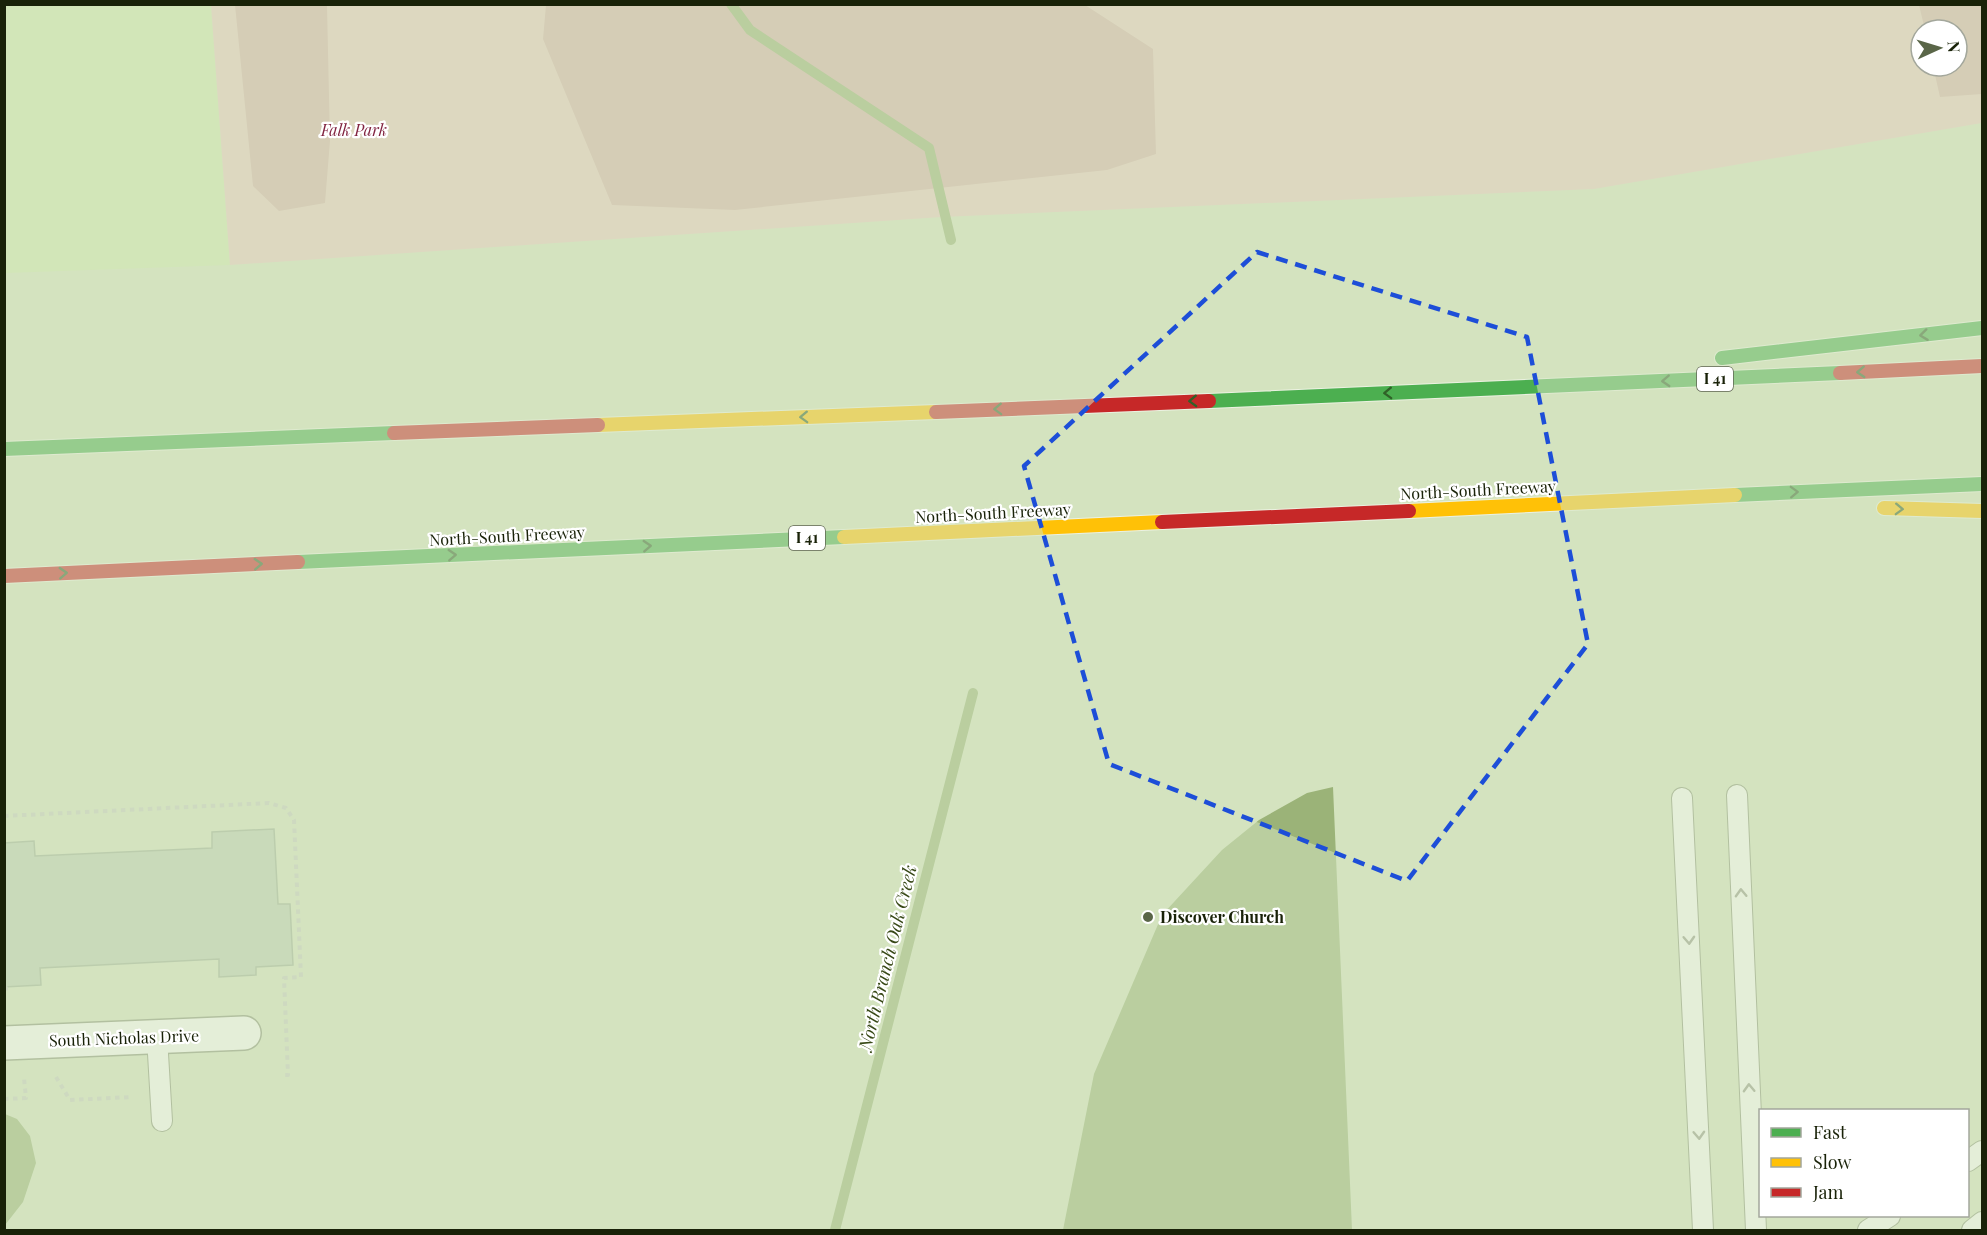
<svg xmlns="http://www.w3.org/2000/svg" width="1987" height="1235" font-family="'Playfair Display',serif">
<rect width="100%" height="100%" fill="#d4e3bf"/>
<path fill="#d1e8af" d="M 4,5 L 211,5 L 230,265 L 5,273 Z"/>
<path fill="#e9cbc2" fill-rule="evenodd" d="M 211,5 L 1982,5 L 1982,123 L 1594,189 L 942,217 L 230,265 ZM 1921,30 L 1957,30 L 1957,66 L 1921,66 Z"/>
<path fill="#d7b2ab" d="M 235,5 L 327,5 L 330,141 L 325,203 L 279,211 L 253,186 Z
M 546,5 L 1085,5 L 1153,49 L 1156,154 L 1107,170 L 735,210 L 612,205 L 543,39 Z
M 1919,5 L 1982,5 L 1982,94 L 1940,97 L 1933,66 L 1957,66 L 1957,30 L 1925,30 Z"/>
<path fill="#9bb378" d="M 1333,787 L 1352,1230 L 1063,1230 L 1094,1074 L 1162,915 L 1222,850 L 1259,820 L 1307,793 Z
M 5,1114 L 17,1119 L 30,1136 L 36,1163 L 23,1202 L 5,1225 Z"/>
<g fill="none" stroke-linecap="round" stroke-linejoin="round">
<path stroke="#9bb378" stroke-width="10" d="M 731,4 L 750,30 L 929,148 L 951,240
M 835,1230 L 973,693"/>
</g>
<path fill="#bdcfb4" stroke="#a1b298" stroke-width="1.5" d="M 274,829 L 278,904 L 290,904 L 293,965 L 256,967 L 256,975 L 219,977 L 219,959 L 40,968 L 41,985 L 4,987 L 4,843 L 34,841 L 35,856 L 212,848 L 212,832 Z"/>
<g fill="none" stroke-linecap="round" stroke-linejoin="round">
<g stroke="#8b957a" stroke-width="22">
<path id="lane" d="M 1737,795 L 1756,1230
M 1682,798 L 1703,1230
M 157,1037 L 162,1121
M 1968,1161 L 1982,1151
M 1868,1230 L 1890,1216
M 1972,1230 L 1982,1222"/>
</g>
<g stroke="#8b957a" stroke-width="36">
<path id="street" d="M 4,1043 L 244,1033"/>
</g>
<g stroke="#ecf2e2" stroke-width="16">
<path id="fast" d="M 1722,358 L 1982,328
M 1209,401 L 1840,373
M 4,449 L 394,433
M 1735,495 L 1982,484
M 298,562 L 844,537"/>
</g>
<g stroke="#ecf2e2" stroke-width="16">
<path id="slow" d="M 598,425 L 936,412
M 1884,508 L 1982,511
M 1409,511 L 1735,495
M 844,537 L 1162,522"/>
</g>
<g stroke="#ecf2e2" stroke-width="16">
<path id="jam" d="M 1840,373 L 1982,366
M 936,412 L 1209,401
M 394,433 L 598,425
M 1162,522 L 1409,511
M 4,576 L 298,562"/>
</g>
<path stroke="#c8ccc2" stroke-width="4" stroke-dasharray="4.5 4.5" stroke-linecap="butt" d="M 4,816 L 269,803 L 286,808 L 294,820 L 301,977 L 284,978 L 288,1075 L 283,1075
M 4,988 L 6,988 L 6,995
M 56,1077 L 70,1100 L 132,1097
M 4,1099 L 26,1098 L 24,1078"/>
<use href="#lane" stroke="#f9fbf5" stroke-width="20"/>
<use href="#street" stroke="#f9fbf5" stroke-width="33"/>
<use href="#fast" stroke="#4caf50" stroke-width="14"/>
<use href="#slow" stroke="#ffc107" stroke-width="14"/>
<use href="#jam" stroke="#c62828" stroke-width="14"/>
</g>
<defs><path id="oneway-chevron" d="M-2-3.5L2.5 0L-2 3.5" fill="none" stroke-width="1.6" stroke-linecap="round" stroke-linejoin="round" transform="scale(1.5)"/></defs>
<g stroke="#306128">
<use href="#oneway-chevron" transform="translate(1924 335) rotate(173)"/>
<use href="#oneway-chevron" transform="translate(1861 372) rotate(177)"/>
<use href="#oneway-chevron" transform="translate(1666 381) rotate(177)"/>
<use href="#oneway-chevron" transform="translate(1388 393) rotate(178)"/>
<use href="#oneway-chevron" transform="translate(1193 401) rotate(178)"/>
<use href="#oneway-chevron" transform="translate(998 409) rotate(178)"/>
<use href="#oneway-chevron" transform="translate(804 417) rotate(178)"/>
<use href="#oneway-chevron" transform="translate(1794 492) rotate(-2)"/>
<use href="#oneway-chevron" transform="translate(1899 509) rotate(2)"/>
<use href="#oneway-chevron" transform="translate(647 546) rotate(-3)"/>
<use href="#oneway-chevron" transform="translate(452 555) rotate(-3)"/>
<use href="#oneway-chevron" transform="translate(258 564) rotate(-3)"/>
<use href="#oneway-chevron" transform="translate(63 573) rotate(-3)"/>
</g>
<g stroke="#94998a">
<use href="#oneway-chevron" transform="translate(1741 893) rotate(-92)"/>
<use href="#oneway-chevron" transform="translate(1689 940) rotate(87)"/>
<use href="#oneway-chevron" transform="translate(1749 1088) rotate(-92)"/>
<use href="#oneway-chevron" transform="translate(1699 1135) rotate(87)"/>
</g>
<path d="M0 0H1987V1235H0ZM 1257,252 L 1527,337 L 1588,644 L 1407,881 L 1109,764 L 1024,466 Z" fill="#d4e3bf" fill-opacity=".55" fill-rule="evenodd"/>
<path fill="none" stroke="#1d4ed8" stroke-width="4.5" stroke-dasharray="12 8" stroke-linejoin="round" d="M 1257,252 L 1527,337 L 1588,644 L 1407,881 L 1109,764 L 1024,466 Z"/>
<circle fill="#5a6648" stroke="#fff" stroke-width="2" cx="1148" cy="917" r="6"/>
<g text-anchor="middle" stroke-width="4.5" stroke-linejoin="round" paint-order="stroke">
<g fill="#fff" stroke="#5e6452" stroke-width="1.5">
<rect x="1697" y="367" width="36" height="24" rx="4.5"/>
<rect x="789" y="526" width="36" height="24" rx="4.5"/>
</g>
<g font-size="15" font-weight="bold" fill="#192208">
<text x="1715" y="384">I 41</text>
<text x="807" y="543">I 41</text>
</g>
<g font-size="16" font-style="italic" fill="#822441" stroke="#fff">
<text x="354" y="136">Falk Park</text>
</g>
<g font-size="16" fill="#192208" stroke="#fff">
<text transform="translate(1478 490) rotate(-3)" y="6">North-South Freeway</text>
<text transform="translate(993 513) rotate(-3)" y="6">North-South Freeway</text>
<text transform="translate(507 536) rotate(-3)" y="6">North-South Freeway</text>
<text transform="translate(124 1038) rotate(-2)" y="6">South Nicholas Drive</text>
</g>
<g font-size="16" font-weight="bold" fill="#192208" stroke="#fff" text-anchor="start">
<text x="1160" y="923">Discover Church</text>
</g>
<g font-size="18" font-style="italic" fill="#374816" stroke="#fff">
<text transform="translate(888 958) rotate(-76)" y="6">North Branch Oak Creek</text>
</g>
</g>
<rect width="1987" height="1235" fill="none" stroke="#192208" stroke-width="12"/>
<rect x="1759" y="1109" width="210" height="108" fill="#ffffff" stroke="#a3a79c" stroke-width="1.5"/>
<rect x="1771" y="1128" width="30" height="9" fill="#4caf50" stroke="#a3a79c" stroke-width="1.5"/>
<text x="1813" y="1139" font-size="18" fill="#192208">Fast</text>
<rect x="1771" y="1158" width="30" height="9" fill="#ffc107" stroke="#a3a79c" stroke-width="1.5"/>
<text x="1813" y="1169" font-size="18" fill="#192208">Slow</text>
<rect x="1771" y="1188" width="30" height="9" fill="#c62828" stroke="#a3a79c" stroke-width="1.5"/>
<text x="1813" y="1199" font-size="18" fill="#192208">Jam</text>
<g transform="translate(1939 48) rotate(86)"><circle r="28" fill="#ffffff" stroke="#a3a79c" stroke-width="1.5"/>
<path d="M0-4.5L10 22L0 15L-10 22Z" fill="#5a6648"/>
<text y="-9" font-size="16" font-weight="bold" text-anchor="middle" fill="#192208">N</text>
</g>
</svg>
